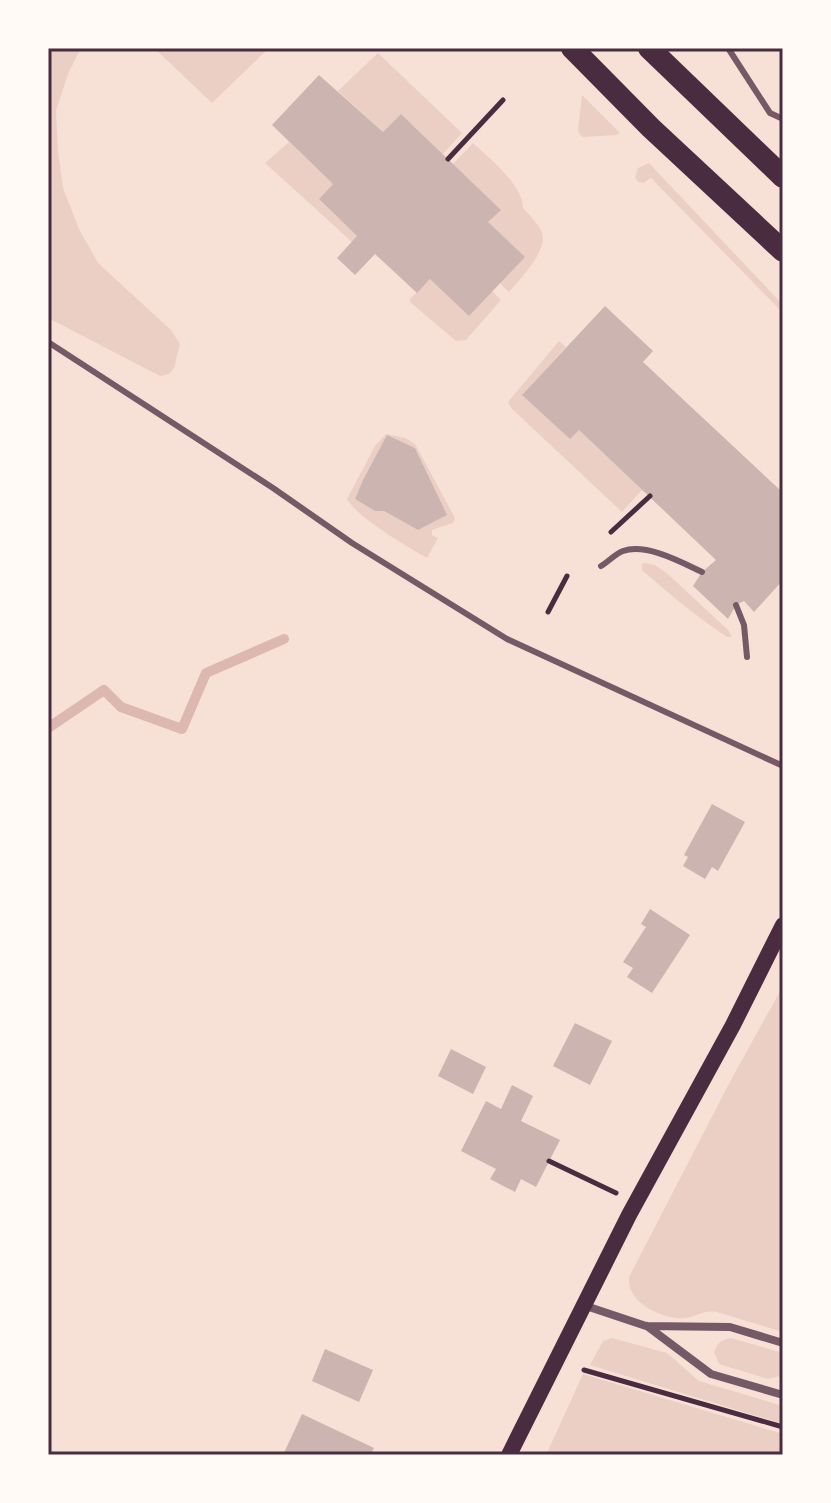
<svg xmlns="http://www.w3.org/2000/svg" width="831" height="1503" font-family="'PT Sans Narrow',sans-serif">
<rect width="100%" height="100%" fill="#f7e1d7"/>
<path fill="#ebcfc5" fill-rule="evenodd" d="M 48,48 L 81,48 L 68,74 L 56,111 L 58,151 L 63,188 L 79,229 L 98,263 L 171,330 L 180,344 L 174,368 L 169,374 L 160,376 L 48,318 Z
M 154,48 L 269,48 L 212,103 Z
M 378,53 L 462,133 L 443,154 L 401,114 L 383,132 L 338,91 Z
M 582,95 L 620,133 L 616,135 L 583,137 L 580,135 L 578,131 Z
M 289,142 L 333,184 L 319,199 L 357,236 L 352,242 L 265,163 Z
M 473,143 C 489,158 523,185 523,208 C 529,215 539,224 542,233 C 548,251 520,279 509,292 L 500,283 L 488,222 L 500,209 L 453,164 Z
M 649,163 L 783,305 L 783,313 L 651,178 L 643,183 L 638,182 L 635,177 L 638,168 Z
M 430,279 L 492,291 L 501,300 L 466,340 L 456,341 L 410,302 L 410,299 Z
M 559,341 L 566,347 L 523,394 L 579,430 L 642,490 L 622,512 L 511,408 L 508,402 Z
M 386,434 L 405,438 L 415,444 L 455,518 L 453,523 L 432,530 L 432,535 L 438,538 L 427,558 C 406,546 358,518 347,499 L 375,446 ZM 388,436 L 415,448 L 446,515 L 418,530 L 384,511 L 375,511 L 355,499 L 363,480 Z
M 645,563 L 655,565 L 669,575 L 729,631 L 732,637 L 727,637 C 697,617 669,594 642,570 L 642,564 Z
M 783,986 L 783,1332 L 717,1312 C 703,1310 699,1316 686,1318 C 669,1321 637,1307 631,1290 C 629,1286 629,1281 629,1277 L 733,1076 Z
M 612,1338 L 667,1353 L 699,1381 L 783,1406 L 783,1424 L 590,1365 L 603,1341 Z
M 731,1338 L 783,1353 L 783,1375 L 768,1379 L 719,1364 L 714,1352 C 718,1342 721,1340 731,1338 Z
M 583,1374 L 783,1434 L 783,1455 L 546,1455 Z"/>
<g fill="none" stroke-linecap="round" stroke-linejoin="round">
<path stroke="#dcb8b0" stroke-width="10" d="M 48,728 L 104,690 L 121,707 L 182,729 L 206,673 L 284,639"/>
</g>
<path fill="#ccb4b1" d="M 319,75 L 383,132 L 401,114 L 501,210 L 488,222 L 525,257 L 469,316 L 430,279 L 417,293 L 375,254 L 355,275 L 337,258 L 357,236 L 319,199 L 333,184 L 272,125 Z
M 605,306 L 653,351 L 643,362 L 780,490 L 783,486 L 783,580 L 754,612 L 744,601 L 736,605 L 728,619 L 693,586 L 702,572 L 716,560 L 579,430 L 570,439 L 522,395 Z
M 387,435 L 415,448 L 447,515 L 418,530 L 384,511 L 375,511 L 355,499 L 363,480 Z
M 712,804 L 745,822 L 718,871 L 712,867 L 705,879 L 683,866 L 688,857 L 684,855 Z
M 650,909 L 690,935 L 652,993 L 627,977 L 633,968 L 623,962 L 646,927 L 641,924 Z
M 575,1023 L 612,1041 L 590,1085 L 553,1066 Z
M 451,1049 L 486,1067 L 473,1094 L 438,1076 Z
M 512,1085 L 533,1096 L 521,1121 L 560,1140 L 536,1187 L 521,1179 L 515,1192 L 490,1179 L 496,1169 L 461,1151 L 486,1101 L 501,1109 Z
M 325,1349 L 373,1370 L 359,1402 L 312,1381 Z
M 302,1414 L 374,1448 L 370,1455 L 283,1455 Z"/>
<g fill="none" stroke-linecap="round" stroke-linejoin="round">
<path stroke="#4a2c40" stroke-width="5" d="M 448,159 L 503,100
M 611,532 L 650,496
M 548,612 L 567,576
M 549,1161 L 616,1193
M 584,1370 L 783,1427"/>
<path stroke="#755966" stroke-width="6" d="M 728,48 L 770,113 L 783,119
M 48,342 L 273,488 L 352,543 L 507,639 L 783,766
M 601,566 C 608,562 615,554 623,551 C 646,543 681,562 702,572
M 736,605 L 744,625 L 747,657"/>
<path stroke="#755966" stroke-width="8" d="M 583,1305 L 646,1326 L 730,1327 L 783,1343
M 647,1326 L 711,1374 L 783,1395"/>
<path stroke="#4a2c40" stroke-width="16" d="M 509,1455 L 629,1215 L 733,1025 L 783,925"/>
<path stroke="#4a2c40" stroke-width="22" d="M 572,48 L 651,128 L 783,251
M 649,48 L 783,177"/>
</g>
<rect width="831" height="1503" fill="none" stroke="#fffaf5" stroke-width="100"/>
<rect x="50" y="50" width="731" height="1403" fill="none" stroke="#4a2c40" stroke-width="3"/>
</svg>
